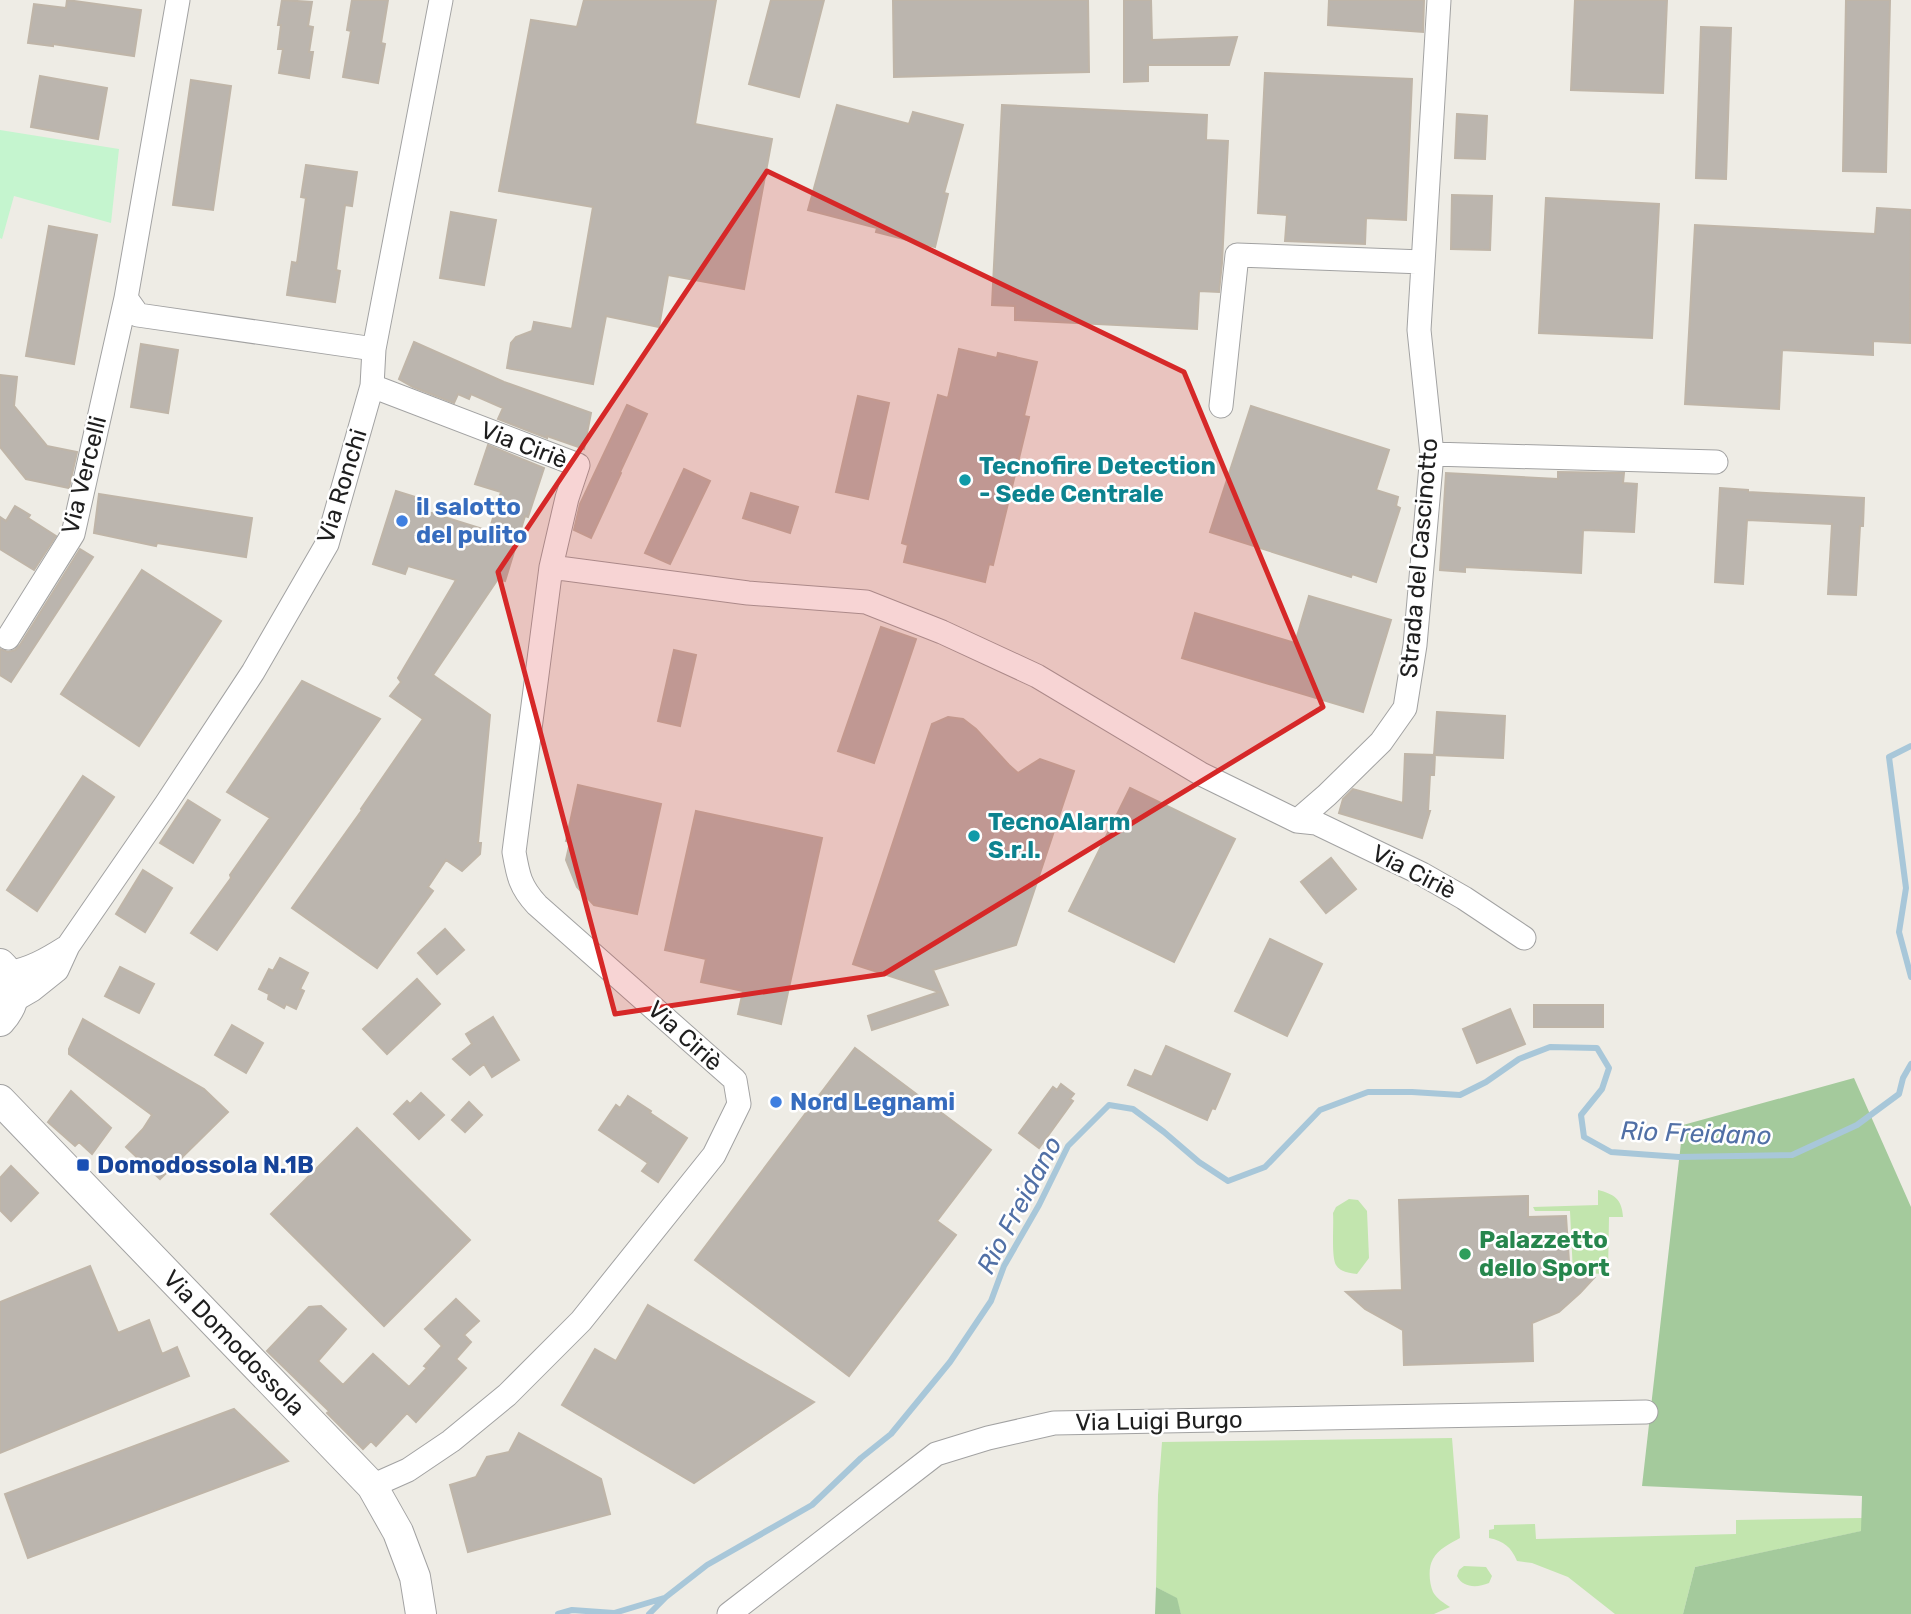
<svg xmlns="http://www.w3.org/2000/svg" width="1911" height="1614" font-family="Rubik,sans-serif">
<rect width="100%" height="100%" fill="#eeece5"/>
<path fill="#c2e5ae" d="M 1598,1190 C 1614,1194 1622,1199 1623,1217 L 1609,1217 L 1608,1274 L 1573,1273 L 1570,1211 L 1535,1211 L 1533,1207 L 1598,1205 Z
M 1349,1199 L 1358,1200 L 1367,1211 L 1369,1258 L 1357,1274 C 1350,1273 1340,1272 1336,1265 C 1331,1256 1334,1225 1333,1213 L 1336,1207 Z
M 1452,1438 L 1460,1538 C 1451,1543 1438,1549 1433,1559 C 1428,1567 1429,1583 1433,1592 C 1437,1599 1444,1603 1450,1607 L 1434,1614 L 1181,1614 L 1176,1598 L 1156,1587 L 1158,1495 L 1162,1442 Z
M 1862,1518 L 1862,1531 L 1695,1567 L 1683,1614 L 1615,1614 L 1568,1577 L 1532,1563 L 1517,1561 C 1511,1547 1504,1541 1489,1538 L 1489,1530 L 1494,1529 L 1494,1525 L 1535,1524 L 1536,1539 L 1736,1534 L 1736,1520 Z
M 1464,1566 L 1486,1567 L 1492,1576 L 1489,1583 C 1477,1588 1463,1588 1457,1576 L 1459,1570 Z"/>
<path fill="#a4ca9c" d="M 1854,1078 L 1911,1207 L 1911,1614 L 1683,1614 L 1695,1567 L 1861,1531 L 1862,1496 L 1642,1486 L 1683,1125 Z
M 1156,1587 L 1177,1598 L 1181,1614 L 1155,1614 Z"/>
<path fill="#c5f5cf" d="M 0,130 L 119,149 L 111,223 L 14,196 L 2,239 L 0,238 Z"/>
<g fill="none" stroke-linecap="round" stroke-linejoin="round">
<path stroke="#a8c7d9" stroke-width="6" d="M 1911,746 L 1889,757 L 1906,888 L 1899,932 L 1911,977
M 558,1614 L 572,1610 L 614,1613 L 664,1598
M 649,1614 L 666,1597 L 707,1565 L 812,1505 L 861,1458 L 891,1434 L 950,1362 L 991,1301 L 1004,1266 L 1039,1205 L 1068,1146 L 1109,1105 L 1133,1109 L 1164,1132 L 1199,1162 L 1228,1181 L 1265,1167 L 1320,1110 L 1368,1092 L 1412,1092 L 1460,1095 L 1486,1082 L 1519,1059 L 1550,1047 L 1597,1048 L 1609,1068 L 1602,1089 L 1581,1115 L 1584,1137 L 1611,1152 L 1679,1157 L 1792,1155 L 1857,1125 L 1899,1094 L 1903,1078 L 1911,1064"/>
</g>
<path fill="#bbb5ae" stroke="#bfb5a8" stroke-width="2" d="M 67,0 L 141,10 L 134,56 L 53,44 L 53,46 L 28,43 L 34,4 L 66,8 Z
M 282,0 L 312,2 L 308,26 L 313,27 L 309,52 L 313,52 L 309,78 L 279,73 L 283,49 L 278,49 L 281,25 L 278,25 Z
M 352,0 L 388,0 L 381,43 L 385,44 L 378,83 L 343,77 L 351,31 L 347,30 Z
M 584,0 L 716,0 L 695,124 L 772,139 L 744,289 L 668,275 L 659,327 L 606,316 L 593,384 L 507,368 L 511,343 L 516,337 L 532,331 L 534,322 L 572,329 L 593,207 L 499,191 L 531,20 L 577,27 Z
M 771,0 L 824,0 L 799,97 L 749,84 Z
M 893,0 L 1088,0 L 1089,72 L 894,77 Z
M 1124,0 L 1151,0 L 1152,40 L 1237,37 L 1229,65 L 1148,65 L 1148,81 L 1124,82 Z
M 1329,0 L 1424,0 L 1423,32 L 1328,25 Z
M 1575,0 L 1667,0 L 1663,93 L 1571,90 Z
M 1846,0 L 1890,0 L 1886,172 L 1843,171 Z
M 1701,27 L 1731,28 L 1726,179 L 1696,178 Z
M 1265,73 L 1412,79 L 1406,220 L 1366,218 L 1365,244 L 1285,241 L 1287,215 L 1258,213 Z
M 40,76 L 107,88 L 98,139 L 31,127 Z
M 191,80 L 231,86 L 213,210 L 173,205 Z
M 837,105 L 909,124 L 913,112 L 963,125 L 944,193 L 948,194 L 935,247 L 876,232 L 877,228 L 808,210 Z
M 1002,105 L 1207,115 L 1206,140 L 1228,141 L 1222,263 L 1219,292 L 1199,291 L 1197,329 L 1015,320 L 1015,306 L 992,305 Z
M 1457,114 L 1487,116 L 1485,159 L 1455,158 Z
M 306,165 L 357,172 L 352,206 L 345,205 L 336,270 L 340,271 L 335,302 L 287,295 L 292,262 L 297,263 L 306,198 L 301,197 Z
M 1452,195 L 1492,196 L 1490,250 L 1451,249 Z
M 1546,198 L 1659,204 L 1652,338 L 1539,333 Z
M 1877,208 L 1911,210 L 1910,343 L 1873,341 L 1873,355 L 1782,350 L 1779,409 L 1685,404 L 1695,225 L 1875,234 Z
M 451,212 L 496,220 L 484,285 L 440,278 Z
M 49,226 L 97,235 L 74,364 L 26,356 Z
M 414,342 L 504,382 L 591,413 L 584,449 L 547,436 L 547,438 L 498,419 L 503,408 L 471,394 L 469,399 L 458,394 L 454,403 L 413,387 L 399,379 Z
M 141,344 L 178,350 L 168,413 L 131,407 Z
M 959,349 L 997,358 L 998,353 L 1037,362 L 1024,416 L 1029,417 L 993,565 L 989,564 L 985,582 L 904,562 L 908,545 L 902,543 L 938,395 L 948,398 Z
M 0,375 L 17,377 L 14,406 L 47,446 L 77,452 L 69,488 L 26,479 L 0,447 Z
M 858,396 L 889,403 L 868,499 L 836,492 Z
M 627,405 L 647,414 L 620,472 L 621,473 L 591,538 L 574,530 L 580,504 Z
M 1251,406 L 1389,450 L 1376,490 L 1398,497 L 1396,506 L 1400,508 L 1376,582 L 1352,574 L 1351,577 L 1210,532 Z
M 488,445 L 544,468 L 528,517 L 525,516 L 505,581 L 498,579 L 433,675 L 490,715 L 478,843 L 481,843 L 480,854 L 462,871 L 446,860 L 428,887 L 433,891 L 377,968 L 292,908 L 362,810 L 361,809 L 423,719 L 390,696 L 401,682 L 398,678 L 456,580 L 408,566 L 405,574 L 373,564 L 396,491 L 428,501 L 425,511 L 489,531 L 501,492 L 475,484 Z
M 684,469 L 710,481 L 670,564 L 645,553 Z
M 1558,472 L 1624,473 L 1623,483 L 1637,484 L 1634,532 L 1583,530 L 1581,573 L 1465,567 L 1465,572 L 1440,570 L 1446,473 L 1558,479 Z
M 1720,488 L 1748,490 L 1748,492 L 1864,498 L 1863,526 L 1860,526 L 1856,595 L 1828,594 L 1832,524 L 1747,520 L 1743,584 L 1715,582 Z
M 751,493 L 798,507 L 790,533 L 743,518 Z
M 99,494 L 252,518 L 246,557 L 157,543 L 156,546 L 94,533 Z
M 15,506 L 30,515 L 28,518 L 56,536 L 34,570 L 0,549 L 0,517 L 6,521 Z
M 80,549 L 93,557 L 11,682 L 0,675 L 0,649 L 8,652 L 15,650 L 20,645 Z
M 142,570 L 221,621 L 139,746 L 61,694 Z
M 1309,596 L 1391,620 L 1363,712 L 1182,658 L 1195,613 L 1295,643 Z
M 881,627 L 916,639 L 874,763 L 838,751 Z
M 674,650 L 696,655 L 680,726 L 658,721 Z
M 302,681 L 380,719 L 217,950 L 191,933 L 231,878 L 230,875 L 270,818 L 227,792 Z
M 1437,712 L 1505,716 L 1503,758 L 1434,755 Z
M 948,717 L 963,719 L 976,729 L 1009,765 L 1018,773 L 1040,759 L 1074,771 L 1016,945 L 933,970 L 948,1005 L 872,1030 L 868,1016 L 939,992 L 853,964 L 932,724 Z
M 1405,754 L 1435,755 L 1434,775 L 1430,775 L 1428,811 L 1430,811 L 1422,838 L 1339,813 L 1343,799 L 1353,789 L 1403,803 Z
M 83,776 L 114,797 L 37,911 L 7,890 Z
M 578,785 L 661,804 L 637,914 L 594,905 L 577,887 L 566,860 L 570,842 L 566,841 Z
M 1130,788 L 1235,839 L 1174,962 L 1069,911 Z
M 188,800 L 220,820 L 193,863 L 160,843 Z
M 696,811 L 822,838 L 781,1024 L 738,1014 L 743,991 L 701,982 L 706,959 L 665,950 Z
M 1331,858 L 1356,889 L 1326,913 L 1301,882 Z
M 143,870 L 172,888 L 145,932 L 116,914 Z
M 445,929 L 464,950 L 437,974 L 418,953 Z
M 1270,939 L 1322,964 L 1287,1036 L 1235,1011 Z
M 280,958 L 308,973 L 300,989 L 304,991 L 296,1009 L 286,1004 L 284,1008 L 268,999 L 269,994 L 259,989 L 269,969 L 273,971 Z
M 120,967 L 154,984 L 139,1013 L 105,996 Z
M 417,979 L 440,1004 L 387,1054 L 363,1029 Z
M 1534,1005 L 1603,1005 L 1603,1027 L 1534,1027 Z
M 1510,1009 L 1525,1044 L 1477,1063 L 1463,1029 Z
M 493,1017 L 519,1060 L 492,1077 L 484,1064 L 470,1075 L 453,1059 L 472,1044 L 466,1034 Z
M 83,1019 L 204,1089 L 228,1112 L 160,1179 L 126,1147 L 143,1129 L 152,1115 L 69,1054 L 69,1049 Z
M 232,1025 L 263,1043 L 246,1073 L 215,1055 Z
M 1166,1046 L 1230,1074 L 1215,1109 L 1212,1108 L 1207,1120 L 1128,1085 L 1135,1070 L 1152,1077 Z
M 855,1048 L 991,1150 L 937,1221 L 956,1235 L 849,1376 L 695,1260 Z
M 1061,1084 L 1074,1094 L 1070,1099 L 1073,1101 L 1039,1148 L 1019,1133 L 1053,1087 L 1057,1090 Z
M 71,1091 L 111,1128 L 92,1154 L 79,1142 L 75,1146 L 48,1122 Z
M 421,1093 L 444,1115 L 419,1139 L 394,1114 L 407,1101 L 410,1104 Z
M 628,1096 L 651,1111 L 650,1113 L 687,1138 L 658,1182 L 642,1171 L 648,1163 L 599,1130 L 616,1105 L 620,1108 Z
M 469,1102 L 482,1115 L 465,1132 L 452,1120 Z
M 357,1128 L 470,1240 L 384,1326 L 271,1214 Z
M 11,1166 L 38,1193 L 11,1221 L 0,1210 L 0,1178 Z
M 1528,1196 L 1528,1217 L 1566,1216 L 1570,1277 L 1594,1278 L 1580,1293 L 1559,1312 L 1532,1323 L 1533,1361 L 1404,1365 L 1403,1330 L 1365,1309 L 1346,1292 L 1402,1290 L 1399,1200 Z
M 90,1266 L 118,1333 L 149,1320 L 162,1354 L 177,1347 L 189,1376 L 0,1453 L 0,1302 Z
M 456,1299 L 479,1321 L 464,1335 L 471,1342 L 456,1359 L 466,1368 L 416,1422 L 407,1413 L 376,1446 L 371,1441 L 363,1449 L 327,1413 L 329,1411 L 267,1351 L 309,1307 L 321,1306 L 346,1329 L 318,1361 L 343,1385 L 373,1354 L 409,1387 L 427,1368 L 424,1366 L 442,1346 L 425,1329 Z
M 648,1305 L 748,1364 L 814,1402 L 694,1483 L 562,1405 L 595,1349 L 616,1361 Z
M 234,1409 L 288,1461 L 28,1558 L 5,1494 Z
M 519,1433 L 601,1479 L 610,1514 L 468,1552 L 450,1485 L 476,1477 L 487,1457 L 509,1452 Z"/>
<g fill="none" stroke-linecap="round" stroke-linejoin="round">
<g stroke="#a2a2a2" stroke-width="25">
<path id="minor" d="M 178,0 L 126,298 L 138,315 L 374,349
M 372,386 L 578,465 L 567,498 L 551,567 L 514,852 C 518,875 520,887 537,905 L 735,1080 L 739,1104 L 714,1155 L 581,1321 L 507,1395 L 451,1441 L 408,1470 L 372,1486
M 1221,406 L 1237,255 L 1423,262
M 1432,454 L 1716,462
M 551,567 L 748,593 L 866,602 L 942,632 L 1037,676 L 1201,774 L 1297,821 L 1316,823 L 1422,874 L 1464,898 L 1524,938
M 8,638 L 73,534 L 126,298
M 1297,821 L 1327,795 L 1381,742 L 1405,708 L 1415,645 L 1432,454 L 1419,330 L 1439,0
M 8,973 C 30,969 46,960 65,948
M 13,1001 L 32,990 L 57,970 L 68,946 L 166,804 L 253,672 L 327,544 L 372,386 L 374,349 L 441,0
M 729,1614 L 936,1454 L 988,1438 L 1054,1423 L 1646,1412"/>
</g>
<g stroke="#a2a2a2" stroke-width="32">
<path id="tertiary" d="M 0,964 C 19,982 17,1002 0,1021
M 0,1100 L 372,1486 L 398,1532 L 415,1577 L 421,1614"/>
</g>
<use href="#minor" stroke="#fff" stroke-width="23"/>
<use href="#tertiary" stroke="#fff" stroke-width="30"/>
</g>
<path fill="#d62828" fill-opacity="0.2" stroke="#d62828" stroke-width="5" stroke-linejoin="round" d="M 767,171 L 1184,372 L 1323,707 L 884,974 L 615,1014 L 498,572 Z"/>
<g fill="#0f9aa8" stroke="#fff" stroke-width="2.5">
<circle cx="965" cy="480" r="7"/>
<circle cx="974" cy="836" r="7"/>
</g>
<g fill="#3f7fe0" stroke="#fff" stroke-width="2.5">
<circle cx="402" cy="521" r="7"/>
<circle cx="776" cy="1102" r="7"/>
</g>
<rect fill="#1a4fb4" stroke="#fff" stroke-width="2.5" x="76" y="1158" width="14" height="14" rx="3.5"/>
<circle fill="#2e9e5b" stroke="#fff" stroke-width="2.5" cx="1465" cy="1254" r="7"/>
<g text-anchor="middle" stroke-width="5" stroke-linejoin="round" paint-order="stroke">
<g font-size="24" fill="#1e1e1e" stroke="#fff">
<text transform="translate(524 445) rotate(21)" y="8">Via Ciriè</text>
<text transform="translate(84 475) rotate(-76)" y="8">Via Vercelli</text>
<text transform="translate(342 486) rotate(-73)" y="8">Via Ronchi</text>
<text transform="translate(1419 558) rotate(-85)" y="8">Strada del Cascinotto</text>
<text transform="translate(1414 872) rotate(27)" y="8">Via Ciriè</text>
<text transform="translate(685 1036) rotate(42)" y="8">Via Ciriè</text>
<text transform="translate(234 1343) rotate(46)" y="8">Via Domodossola</text>
<text transform="translate(1159 1421) rotate(-1)" y="8">Via Luigi Burgo</text>
</g>
<g font-size="24" font-weight="bold" fill="#0d838f" stroke="#fff" text-anchor="start">
<text x="979" y="474">Tecnofire Detection<tspan x="979" dy="28">- Sede Centrale</tspan></text>
<text x="988" y="830">TecnoAlarm<tspan x="988" dy="28">S.r.l.</tspan></text>
</g>
<g font-size="24" font-weight="bold" fill="#366cbe" stroke="#fff" text-anchor="start">
<text x="416" y="515">il salotto<tspan x="416" dy="28">del pulito</tspan></text>
<text x="790" y="1110">Nord Legnami</text>
</g>
<g font-size="24" font-weight="bold" fill="#164399" stroke="#fff" text-anchor="start">
<text x="97" y="1173">Domodossola N.1B</text>
</g>
<g font-size="24" font-weight="bold" fill="#27864d" stroke="#fff" text-anchor="start">
<text x="1479" y="1248">Palazzetto<tspan x="1479" dy="28">dello Sport</tspan></text>
</g>
<g font-size="26" font-style="italic" fill="#5170a6" stroke="#fff">
<text transform="translate(1696 1133) rotate(2)" y="9">Rio Freidano</text>
<text transform="translate(1019 1205) rotate(-62)" y="9">Rio Freidano</text>
</g>
</g>
</svg>
